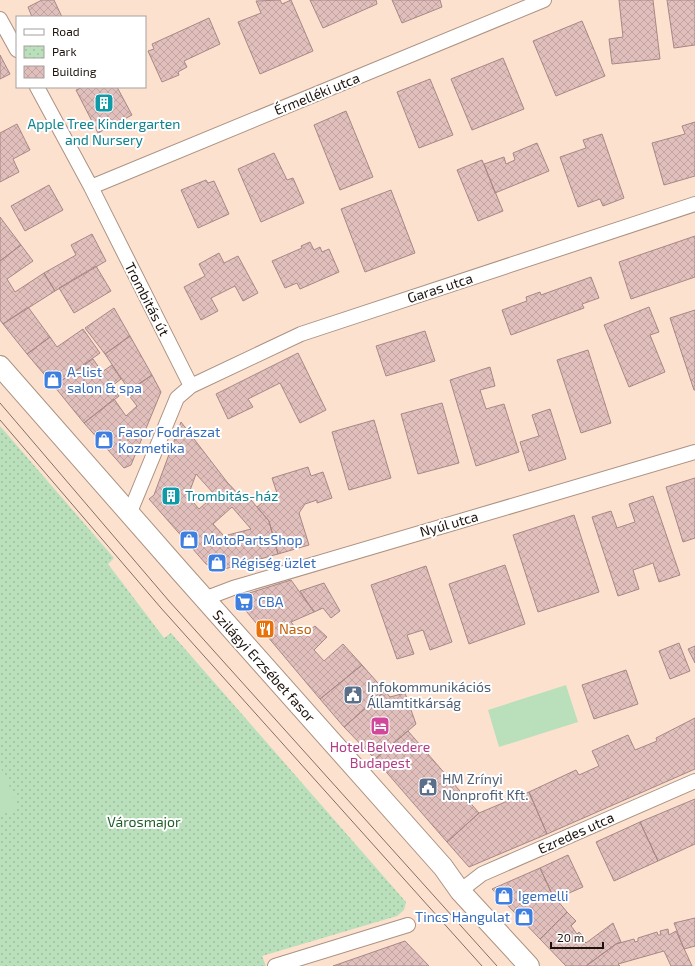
<svg xmlns="http://www.w3.org/2000/svg" width="695" height="966" font-family="'Exo 2',sans-serif">
<defs>
<pattern id="park-dots" width="8" height="8" patternUnits="userSpaceOnUse"><rect width="8" height="8" fill="#b9e0bb"/><path d="M2 2h.1M6 6h.1" fill="none" stroke="#9fbfa0" stroke-width="1.8" stroke-linecap="round"/></pattern>
<pattern id="building-cross-hatch" width="8" height="8" patternUnits="userSpaceOnUse"><rect width="8" height="8" fill="#e1bfbc"/><path d="M0 0l8 8M0 8l8-8" fill="none" stroke="#c1a3a0"/></pattern>
</defs>
<rect width="100%" height="100%" fill="#fde1cf"/>
<path fill="url(#park-dots)" d="M 0,426 L 114,558 L 108,564 L 164,638 L 171,633 L 406,902 L 404,910 L 397,916 L 262,956 L 266,966 L 0,966 Z"/>
<path fill="#b9e0bb" d="M 566,685 L 578,722 L 499,747 L 488,710 Z
M 0,766 L 19,807 L 0,816 Z"/>
<path fill="url(#building-cross-hatch)" stroke="#a88885" fill-rule="evenodd" d="M 42,0 L 54,0 L 62,17 L 32,17 L 28,7 Z
M 280,0 L 282,4 L 291,0 L 313,51 L 260,74 L 238,22 L 261,13 L 256,1 Z
M 310,0 L 376,0 L 377,4 L 323,28 Z
M 392,0 L 440,0 L 442,7 L 402,23 Z
M 619,0 L 653,0 L 660,59 L 612,64 L 609,39 L 623,37 Z
M 667,0 L 695,0 L 695,45 L 674,48 Z
M 209,18 L 220,44 L 184,61 L 187,67 L 178,72 L 179,75 L 162,82 L 148,51 L 154,49 L 152,44 Z
M 582,21 L 605,76 L 556,96 L 533,41 Z
M 0,55 L 10,74 L 0,79 Z
M 503,58 L 524,109 L 472,130 L 451,79 Z
M 430,79 L 453,135 L 419,148 L 397,92 Z
M 83,87 L 117,87 L 132,115 L 98,133 L 76,90 Z
M 346,111 L 373,177 L 340,190 L 314,125 Z
M 695,122 L 695,176 L 664,185 L 652,143 L 685,134 L 682,126 Z
M 17,124 L 30,150 L 13,159 L 19,172 L 0,182 L 0,133 Z
M 602,134 L 624,198 L 603,206 L 600,199 L 578,207 L 560,157 L 586,148 L 583,140 Z
M 537,143 L 549,171 L 495,193 L 484,164 L 504,157 L 506,164 L 515,160 L 513,153 Z
M 274,153 L 287,180 L 293,178 L 304,203 L 261,222 L 238,169 Z
M 482,160 L 503,211 L 478,221 L 457,170 Z
M 206,180 L 208,183 L 214,181 L 229,214 L 198,228 L 181,190 Z
M 49,185 L 63,210 L 25,231 L 11,206 Z
M 391,190 L 415,253 L 365,272 L 341,209 Z
M 0,217 L 21,245 L 0,261 Z
M 92,234 L 106,261 L 55,291 L 44,273 L 76,255 L 71,245 Z
M 695,236 L 695,277 L 631,299 L 619,262 Z
M 310,242 L 314,250 L 320,247 L 322,252 L 329,249 L 339,272 L 300,289 L 297,283 L 285,288 L 272,261 L 302,248 L 301,246 Z
M 21,245 L 33,261 L 7,279 L 15,292 L 44,273 L 55,291 L 3,324 L 0,320 L 0,261 Z
M 219,253 L 224,263 L 238,256 L 258,293 L 243,301 L 235,286 L 211,298 L 218,311 L 201,320 L 184,287 L 205,276 L 199,264 Z
M 96,266 L 111,291 L 74,313 L 59,288 Z
M 591,277 L 599,298 L 582,304 L 584,308 L 511,335 L 502,310 L 527,301 L 526,297 L 540,292 L 541,295 Z
M 28,307 L 50,337 L 27,354 L 3,324 Z
M 649,307 L 659,332 L 650,335 L 665,372 L 629,387 L 604,325 Z
M 114,308 L 130,336 L 105,354 L 85,328 Z
M 695,310 L 695,390 L 694,390 L 670,318 Z
M 83,329 L 100,353 L 54,386 L 27,354 L 50,337 L 57,347 Z
M 425,331 L 435,361 L 386,376 L 376,346 Z
M 130,336 L 152,375 L 129,390 L 105,354 Z
M 588,350 L 611,423 L 581,433 L 557,360 Z
M 298,353 L 326,410 L 300,423 L 280,383 L 248,399 L 253,407 L 228,419 L 216,394 Z
M 93,359 L 102,372 L 112,365 L 121,379 L 112,386 L 119,396 L 84,423 L 54,386 Z
M 490,367 L 495,386 L 480,390 L 486,409 L 504,404 L 519,452 L 476,466 L 450,380 Z
M 152,375 L 161,392 L 131,465 L 124,468 L 84,423 L 114,399 L 126,416 L 137,406 L 127,393 Z
M 442,403 L 459,463 L 418,474 L 401,414 Z
M 550,409 L 566,459 L 529,471 L 520,442 L 539,436 L 532,415 Z
M 374,420 L 391,478 L 349,490 L 332,432 Z
M 181,422 L 227,482 L 241,497 L 245,493 L 269,521 L 278,554 L 221,570 L 206,564 L 149,499 L 154,495 ZM 196,474 L 215,495 L 199,509 L 188,496 ZM 232,507 L 251,529 L 224,536 L 213,524 Z
M 308,467 L 311,476 L 323,472 L 332,498 L 317,503 L 317,500 L 305,504 L 299,513 L 309,545 L 278,554 L 269,521 L 257,507 L 267,499 L 278,496 L 272,478 Z
M 695,478 L 695,538 L 683,542 L 666,487 Z
M 653,496 L 680,575 L 659,582 L 653,563 L 633,570 L 639,589 L 618,596 L 592,517 L 611,511 L 617,528 L 635,522 L 629,504 Z
M 574,515 L 599,592 L 538,612 L 513,535 Z
M 505,565 L 525,624 L 469,644 L 449,584 Z
M 426,566 L 452,642 L 430,650 L 423,630 L 407,635 L 414,654 L 397,659 L 371,585 Z
M 291,580 L 314,612 L 291,622 L 302,636 L 315,626 L 327,637 L 314,650 L 324,661 L 343,644 L 362,665 L 320,699 L 241,605 L 243,595 Z
M 324,583 L 340,611 L 331,618 L 323,608 L 314,612 L 300,591 Z
M 679,643 L 690,671 L 670,679 L 659,651 Z
M 695,646 L 695,663 L 688,649 Z
M 362,665 L 385,691 L 344,727 L 320,699 Z
M 626,670 L 638,704 L 594,719 L 582,685 Z
M 385,691 L 390,697 L 405,693 L 416,724 L 375,759 L 344,727 Z
M 695,718 L 695,769 L 547,834 L 529,792 L 576,770 L 579,775 L 599,766 L 592,751 L 628,735 L 635,750 L 657,741 L 656,738 Z
M 408,731 L 479,813 L 447,842 L 375,759 Z
M 529,792 L 547,834 L 469,867 L 447,842 L 479,813 Z
M 695,799 L 695,844 L 658,861 L 640,822 Z
M 640,822 L 658,861 L 614,881 L 596,842 Z
M 568,855 L 583,887 L 569,893 L 567,889 L 563,891 L 562,889 L 552,894 L 540,868 Z
M 540,868 L 552,894 L 567,912 L 540,939 L 492,889 Z
M 567,912 L 576,921 L 571,926 L 577,934 L 579,932 L 583,936 L 581,938 L 586,943 L 613,923 L 621,942 L 616,944 L 586,966 L 566,966 L 540,939 Z
M 695,918 L 695,946 L 684,949 L 674,923 Z
M 668,929 L 669,935 L 676,931 L 692,966 L 671,966 L 664,951 L 618,964 L 620,966 L 586,966 L 616,944 L 634,939 L 635,942 L 638,941 L 638,938 L 657,932 L 658,935 L 661,935 L 660,931 Z
M 405,941 L 429,966 L 333,966 Z"/>
<g fill="none" stroke-linecap="round" stroke-linejoin="round">
<g stroke="#ac9281" stroke-width="16">
<path id="street" d="M 0,19 L 17,50
M 37,87 L 91,187 L 191,386
M 91,187 L 544,0
M 130,512 L 177,398 L 191,386 L 301,334 L 695,204
M 204,599 L 233,588 L 695,452
M 460,891 L 482,874 L 695,781
M 275,966 L 408,925"/>
</g>
<g stroke="#ac9281" stroke-width="22">
<path id="secondary" d="M 0,366 L 179,570 L 443,867 L 460,891 L 529,966"/>
</g>
<use href="#street" stroke="#fff" stroke-width="14"/>
<use href="#secondary" stroke="#fff" stroke-width="20"/>
<path stroke="#827065" stroke-width="1" d="M 0,403 L 169,601 L 497,966
M 0,420 L 161,608 L 482,966"/>
</g>
<defs>
<g id="building-square" transform="scale(1)"><rect x="-9" y="-9" width="18" height="18" rx="4" fill="#0f9aa8" stroke="#fff"/><path d="M-4-6H4V6H1V3H-1V6H-4ZM-2.5-4.3h1.7v1.8h-1.7ZM.8-4.3h1.7v1.8H.8ZM-2.5-1h1.7V.8h-1.7ZM.8-1h1.7V.8H.8Z" fill="#fff"/></g>
<g id="shop-square" transform="scale(1)"><rect x="-9" y="-9" width="18" height="18" rx="4" fill="#3f7fe0" stroke="#fff"/><path d="M-5-2.5h2.3a2.7 3.5 0 0 1 5.4 0H5L5.5 6h-11ZM-1.5-2.5h3a1.5 2.3 0 0 0-3 0Z" fill="#fff"/></g>
<g id="supermarket-square" transform="scale(1)"><rect x="-9" y="-9" width="18" height="18" rx="4" fill="#3f7fe0" stroke="#fff"/><path d="M-6-5.5h2.5l.6 2H6L4.5 2H-2.5L-4.4-4H-6ZM-1.5 3.2a1.3 1.3 0 1 0 .1 0ZM3 3.2a1.3 1.3 0 1 0 .1 0Z" fill="#fff"/></g>
<g id="restaurant-square" transform="scale(1)"><rect x="-9" y="-9" width="18" height="18" rx="4" fill="#e8710a" stroke="#fff"/><path d="M-5-6h1v4h1v-4h1v4h1v-4h1v5L-1.5 .5V6h-2V.5L-5-1ZM5-6V6H3V1.5H1.5Q1.5-4 5-6Z" fill="#fff"/></g>
<g id="civic-square" transform="scale(1)"><rect x="-9" y="-9" width="18" height="18" rx="4" fill="#5c6f8a" stroke="#fff"/><path d="M-.6-6.5H3V-4.5H.6V-3L4-1V1h2V6H-6V1h2V-1L-.6-3ZM-1.2 2.5V6h2.4V2.5Z" fill="#fff"/></g>
<g id="hotel-square" transform="scale(1)"><rect x="-9" y="-9" width="18" height="18" rx="4" fill="#d1479c" stroke="#fff"/><path d="M-6-4.5h1.5V1H6V5H4.5V3h-9V5H-6ZM-4 0a1.8 1.8 0 1 1 3.6 0ZM.5 0V-2.5h3Q6-2.5 6 0Z" fill="#fff"/></g>
</defs>
<g fill-rule="evenodd">
<use href="#building-square" x="104" y="103"/>
<use href="#shop-square" x="53" y="380"/>
<use href="#shop-square" x="104" y="440"/>
<use href="#building-square" x="171" y="496"/>
<use href="#shop-square" x="189" y="540"/>
<use href="#shop-square" x="217" y="563"/>
<use href="#supermarket-square" x="244" y="602"/>
<use href="#restaurant-square" x="265" y="629"/>
<use href="#civic-square" x="353" y="695"/>
<use href="#hotel-square" x="380" y="726"/>
<use href="#civic-square" x="428" y="787"/>
<use href="#shop-square" x="504" y="896"/>
<use href="#shop-square" x="524" y="917"/>
</g>
<g text-anchor="middle" stroke-width="4" stroke-linejoin="round" paint-order="stroke">
<g font-size="14" fill="#1d130d" stroke="#fff">
<text transform="translate(317 94) rotate(-22)" y="5">Érmelléki utca</text>
<text transform="translate(440 288) rotate(-18)" y="5">Garas utca</text>
<text transform="translate(147 299) rotate(63)" y="5">Trombitás út</text>
<text transform="translate(449 524) rotate(-16)" y="5">Nyúl utca</text>
<text transform="translate(264 666) rotate(48)" y="5">Szilágyi Erzsébet fasor</text>
<text transform="translate(576 833) rotate(-24)" y="5">Ezredes utca</text>
</g>
<g font-size="14" fill="#0d838f" stroke="#fff">
<text x="104" y="129">Apple Tree Kindergarten<tspan x="104" dy="16">and Nursery</tspan></text>
<text x="185" y="501" text-anchor="start">Trombitás-ház</text>
</g>
<g font-size="14" fill="#366cbe" stroke="#fff" text-anchor="start">
<text x="67" y="377">A-list<tspan x="67" dy="16">salon &amp; spa</tspan></text>
<text x="118" y="437">Fasor Fodrászat<tspan x="118" dy="16">Kozmetika</tspan></text>
<text x="203" y="545">MotoPartsShop</text>
<text x="231" y="568">Régiség üzlet</text>
<text x="258" y="607">CBA</text>
<text x="518" y="901">Igemelli</text>
<text x="510" y="922" text-anchor="end">Tincs Hangulat</text>
</g>
<g font-size="14" fill="#c56008" stroke="#fff" text-anchor="start">
<text x="279" y="634">Naso</text>
</g>
<g font-size="14" fill="#4e5e75" stroke="#fff" text-anchor="start">
<text x="367" y="692">Infokommunikációs<tspan x="367" dy="16">Államtitkárság</tspan></text>
<text x="442" y="784">HM Zrínyi<tspan x="442" dy="16">Nonprofit Kft.</tspan></text>
</g>
<g font-size="14" fill="#b23c85" stroke="#fff">
<text x="380" y="752">Hotel Belvedere<tspan x="380" dy="16">Budapest</tspan></text>
</g>
<g font-size="14" fill="#205e2a" stroke="#fff">
<text x="144" y="827">Városmajor</text>
</g>
</g>
<rect x="16" y="16" width="130" height="72" fill="#ffffff" stroke="#a5a19e"/>
<rect x="24" y="29" width="20" height="6" fill="#ffffff" stroke="#a5a19e"/>
<text x="52" y="36" font-size="12" fill="#1d130d">Road</text>
<rect x="24" y="46" width="20" height="12" fill="url(#park-dots)" stroke="#a5a19e"/>
<text x="52" y="56" font-size="12" fill="#1d130d">Park</text>
<rect x="24" y="66" width="20" height="12" fill="url(#building-cross-hatch)" stroke="#a5a19e"/>
<text x="52" y="76" font-size="12" fill="#1d130d">Building</text>
<path d="M551 942v6h52v-6" fill="none" stroke="#1d130d" stroke-width="2"/>
<text x="557" y="942" font-size="12" fill="#1d130d" stroke="#ffffff" stroke-width="3" paint-order="stroke">20 m</text>
</svg>
